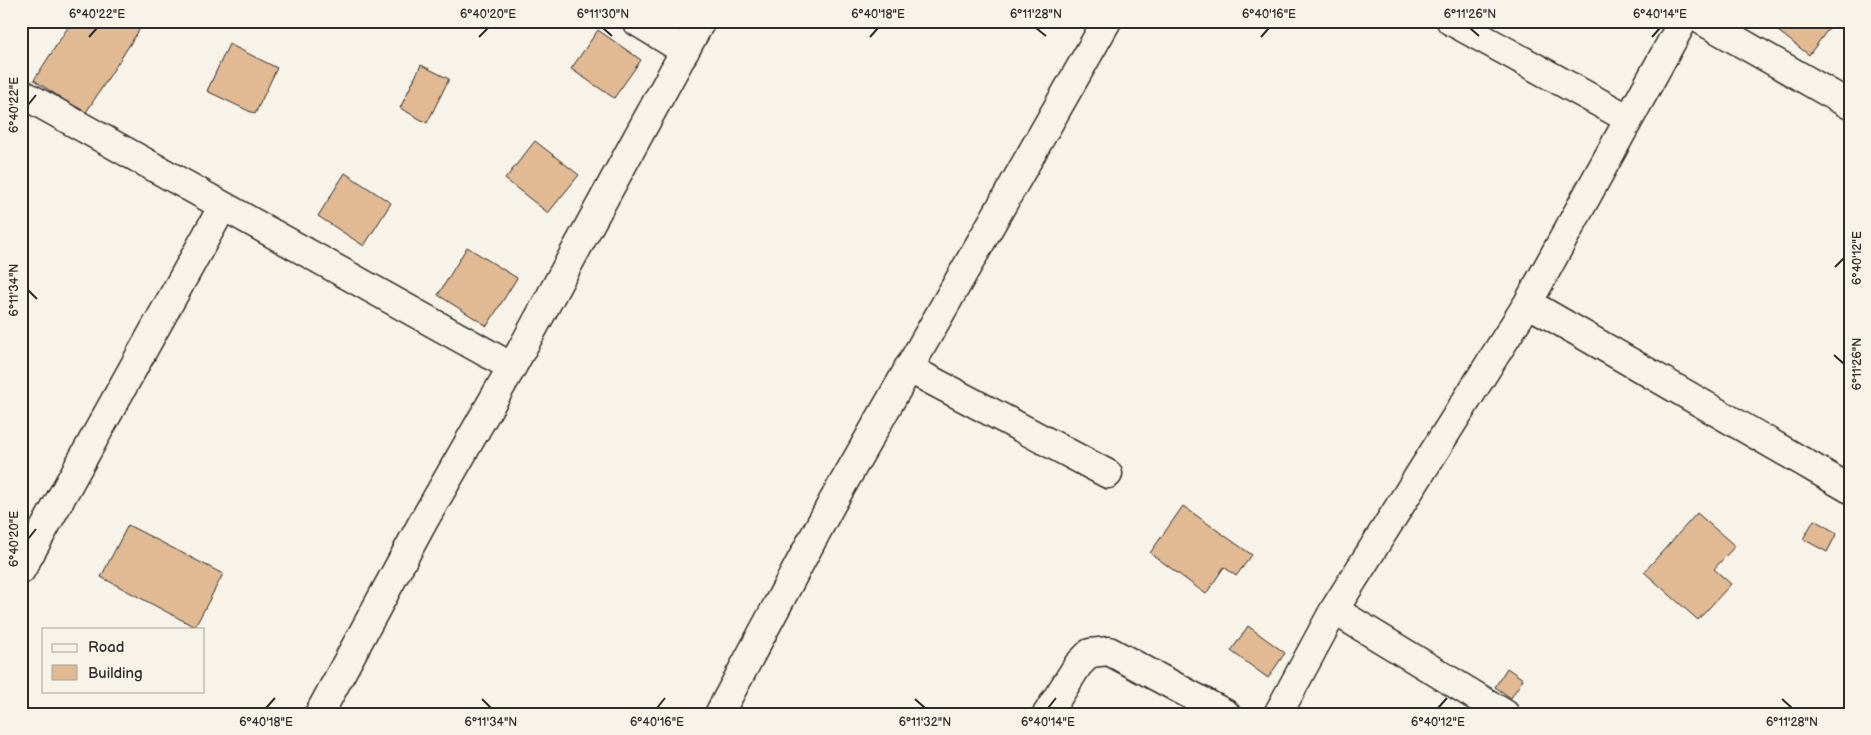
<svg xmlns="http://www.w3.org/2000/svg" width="1871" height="735" font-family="'Balsamiq Sans',sans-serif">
<rect width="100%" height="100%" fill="#f7f3e8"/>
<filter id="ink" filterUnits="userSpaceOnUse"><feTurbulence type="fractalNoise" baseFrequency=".02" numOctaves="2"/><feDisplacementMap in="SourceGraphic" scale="10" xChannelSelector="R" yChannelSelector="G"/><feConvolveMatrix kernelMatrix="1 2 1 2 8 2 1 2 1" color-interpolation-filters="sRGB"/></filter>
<g filter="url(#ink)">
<path fill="#e1b992" stroke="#2b2b2b" d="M 72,21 L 145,21 L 85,114 L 34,80 Z
M 1765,21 L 1820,21 L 1829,28 L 1809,55 Z
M 598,30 L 641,60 L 614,98 L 571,69 Z
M 229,44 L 277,68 L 255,114 L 207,91 Z
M 421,65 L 449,79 L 427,123 L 400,108 Z
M 535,141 L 579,175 L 548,213 L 505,179 Z
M 345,173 L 391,203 L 364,246 L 318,216 Z
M 467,247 L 517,278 L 487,326 L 438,295 Z
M 1183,506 L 1252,555 L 1236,576 L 1224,567 L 1206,594 L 1150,553 Z
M 1697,513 L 1735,546 L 1714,569 L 1731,584 L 1698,620 L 1644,572 Z
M 1814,520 L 1837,533 L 1827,552 L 1803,539 Z
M 128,525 L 223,574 L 195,627 L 101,577 Z
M 1248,626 L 1285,653 L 1268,678 L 1231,651 Z
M 1507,668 L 1523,679 L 1511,698 L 1495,687 Z"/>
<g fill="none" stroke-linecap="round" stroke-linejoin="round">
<g stroke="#2b2b2b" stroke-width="31">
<path id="street" d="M 636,21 L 685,51
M 1451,21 L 1629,119
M 1703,21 L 1850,105
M 21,93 L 512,367
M 1528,303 L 1850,489
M 908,368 L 1108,474
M 21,570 L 223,206
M 1334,610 L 1505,714
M 319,714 L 423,522 L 512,367 L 701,21
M 719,714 L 832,503 L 1107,21
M 1047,714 L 1078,665 L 1090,653 L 1109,651 L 1226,714
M 1278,714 L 1334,610 L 1528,303 L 1683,21"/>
</g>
<use href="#street" stroke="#f7f3e8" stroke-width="28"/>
</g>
</g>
<path fill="none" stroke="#2b2b2b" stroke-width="2" d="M 603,28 L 612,36M 1036,28 L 1046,36M 1470,28 L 1479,36M 89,37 L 97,28M 479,37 L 488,28M 870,37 L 878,28M 1261,37 L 1269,28M 1652,37 L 1660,28M 28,105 L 36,95M 1835,267 L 1844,258M 28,290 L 37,299M 1834,355 L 1844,364M 28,539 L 36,529M 482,699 L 491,708M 915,699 L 925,708M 1782,699 L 1792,708M 266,708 L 275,698M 657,708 L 665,698M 1048,708 L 1056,698M 1438,708 L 1447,698"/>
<rect width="1871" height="735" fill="none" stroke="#f7f3e8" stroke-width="55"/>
<rect x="42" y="628" width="162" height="65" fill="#f7f3e8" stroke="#a5a39c"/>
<rect x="52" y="644" width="25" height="8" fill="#f7f3e8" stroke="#a5a39c"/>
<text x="88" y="652" font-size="15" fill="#2b2b2b">Road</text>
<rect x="52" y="665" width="25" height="15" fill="#e1b992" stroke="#a5a39c"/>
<text x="88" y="678" font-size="15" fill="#2b2b2b">Building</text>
<rect x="28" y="28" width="1816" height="680" fill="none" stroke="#2b2b2b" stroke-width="2"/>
<g font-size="12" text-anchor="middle" fill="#2b2b2b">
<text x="97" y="18">6°40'22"E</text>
<text x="488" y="18">6°40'20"E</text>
<text x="603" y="18">6°11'30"N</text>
<text x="878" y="18">6°40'18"E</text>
<text x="1036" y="18">6°11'28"N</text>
<text x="1269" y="18">6°40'16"E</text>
<text x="1470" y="18">6°11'26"N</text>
<text x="1660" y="18">6°40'14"E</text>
<text transform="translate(14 105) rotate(-90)" y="4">6°40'22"E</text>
<text transform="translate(1857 258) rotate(-90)" y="4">6°40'12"E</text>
<text transform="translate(14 290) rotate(-90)" y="4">6°11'34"N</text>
<text transform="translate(1857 364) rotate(-90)" y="4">6°11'26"N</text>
<text transform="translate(14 539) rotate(-90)" y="4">6°40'20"E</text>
<text x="266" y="726">6°40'18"E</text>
<text x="491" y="726">6°11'34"N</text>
<text x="657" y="726">6°40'16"E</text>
<text x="925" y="726">6°11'32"N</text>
<text x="1048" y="726">6°40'14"E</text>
<text x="1438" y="726">6°40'12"E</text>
<text x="1792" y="726">6°11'28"N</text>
</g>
</svg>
